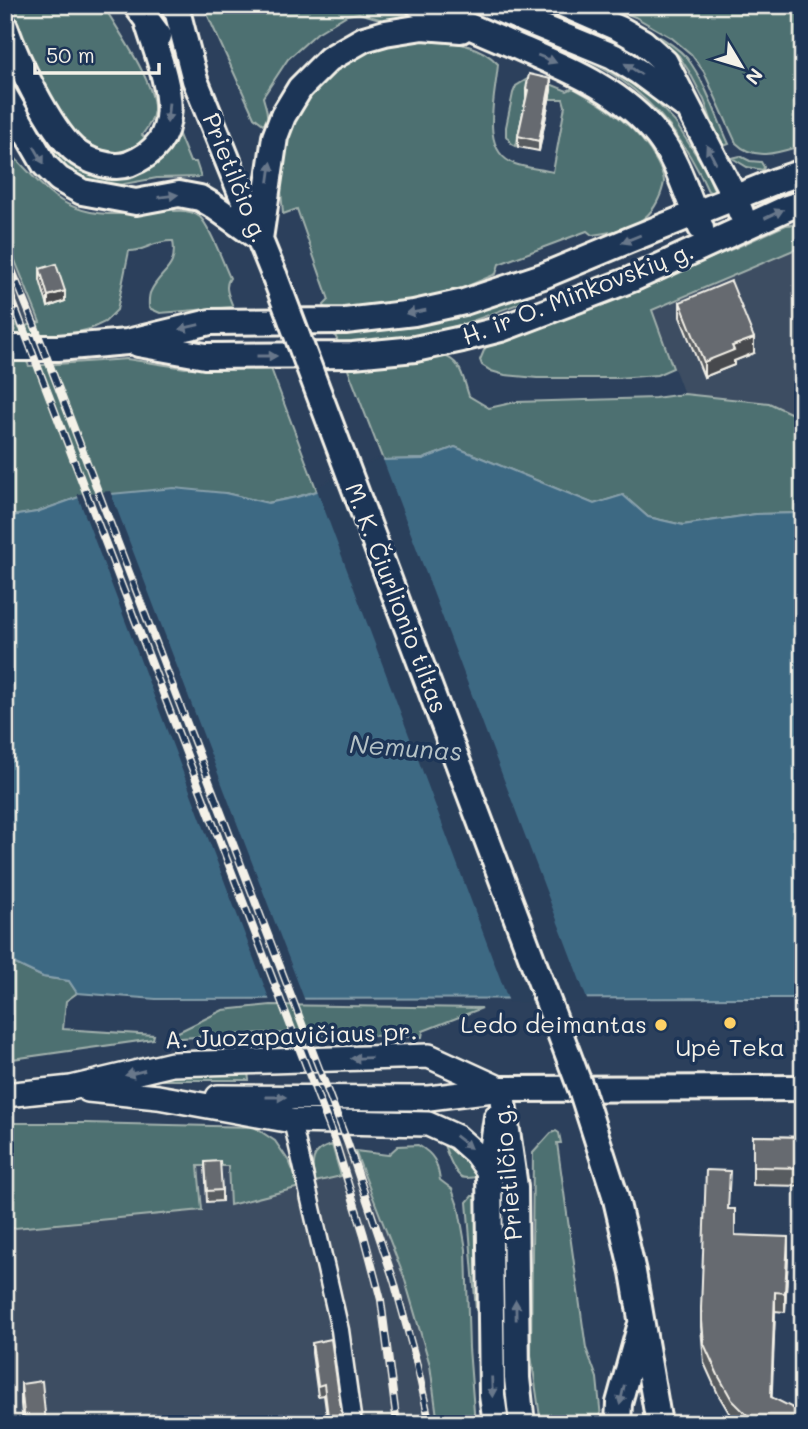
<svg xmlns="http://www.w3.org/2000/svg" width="808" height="1429" font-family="Mali,sans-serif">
<rect width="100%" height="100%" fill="#2c405c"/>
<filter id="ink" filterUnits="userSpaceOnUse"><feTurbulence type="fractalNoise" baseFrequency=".0143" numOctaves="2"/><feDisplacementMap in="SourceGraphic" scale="14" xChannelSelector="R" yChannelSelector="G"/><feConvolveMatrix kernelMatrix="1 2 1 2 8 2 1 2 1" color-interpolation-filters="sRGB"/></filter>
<g filter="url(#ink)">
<path fill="#3d4d62" d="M 5,236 L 40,322 L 19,329 L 5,295 Z
M 803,246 L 803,419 L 769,403 L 684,394 L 652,310 Z
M 348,1144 L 355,1151 L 404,1277 L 430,1365 L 438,1424 L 5,1424 L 5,1229 L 202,1210 L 198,1166 L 228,1166 L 230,1205 L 340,1176 L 332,1145 Z"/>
<path fill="#4e7071" stroke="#a1b0ac" stroke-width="2" d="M 12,5 L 103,5 C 117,29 156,84 154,110 C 153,120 147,128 142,135 L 146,139 C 93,181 60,116 40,76 C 29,54 16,30 12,5 Z
M 203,5 L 391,5 L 415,15 L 383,20 L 359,13 L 347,15 L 317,33 L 288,59 L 263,97 C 265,106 271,118 263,124 L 254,117 Z
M 447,5 L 460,5 L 588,53 L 648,93 L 675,122 L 706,170 L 714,190 L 713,193 L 708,191 C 688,146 660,107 620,79 C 599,64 575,56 552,47 C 517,33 482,19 447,5 Z
M 606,5 L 803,5 L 803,145 C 780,152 755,162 736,143 L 704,72 L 691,54 L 672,38 L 635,17 Z
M 651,32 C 664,39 677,47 687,58 C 706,83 716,116 729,144 L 721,147 L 704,100 L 690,73 L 679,56 Z
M 430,39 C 454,42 481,45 498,64 C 496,94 478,151 515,164 C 527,168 541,169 553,172 L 565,106 L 563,99 L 549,99 L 529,85 L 516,146 L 512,144 L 506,136 L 506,127 L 513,93 L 516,86 L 529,78 L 538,79 L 567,91 L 573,88 C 605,106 640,128 657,162 C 660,168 664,175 664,182 C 663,187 661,194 659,198 C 647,227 619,231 592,235 L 587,231 L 499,264 L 496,274 L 456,291 L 408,301 L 325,310 L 324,305 L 329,300 L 297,209 L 283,214 C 282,199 279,181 282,166 C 284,151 287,133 293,119 C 311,83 358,47 397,40 C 408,39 419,39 430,39 Z
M 5,57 L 55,150 L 78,169 L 107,180 L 149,170 L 168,152 L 179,135 L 190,162 L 196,162 L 201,177 L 157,178 L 113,186 L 83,180 L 62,167 L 49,152 L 5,73 Z
M 5,149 C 21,162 33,178 48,191 C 84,223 130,215 172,207 L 174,211 C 183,210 193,211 200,217 C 211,228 223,263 230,278 C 223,287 230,298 233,307 L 160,313 L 149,308 C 149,303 148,296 151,291 C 161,270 178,270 173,241 C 155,240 143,252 129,251 L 117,310 L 105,322 L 90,329 L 50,339 L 5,337 L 5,295 L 19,328 L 40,322 L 5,236 Z
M 740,156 L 750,161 L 761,162 L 764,167 L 763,170 L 747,167 L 732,158 Z
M 803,224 L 803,246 L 652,310 L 673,368 L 657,375 L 617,378 L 537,378 L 505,375 L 491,371 L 482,365 L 480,360 L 485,348 L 492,344 L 536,330 L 735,248 L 786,225 Z
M 524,296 L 526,296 L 528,299 L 526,301 C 493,313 460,327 426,334 C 397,339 367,340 338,342 L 334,333 L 398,327 L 471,312 Z
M 440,354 C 462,361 462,375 469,396 L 489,408 L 516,402 L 655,398 L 684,394 L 769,403 L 803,419 L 803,513 L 756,514 L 683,525 L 648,517 L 623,495 L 594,504 L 455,447 L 423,459 L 383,460 L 347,367 Z
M 127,359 L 185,368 L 270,366 L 317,491 L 297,497 L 267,503 L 225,493 L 79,497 L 37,512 L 5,517 L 5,362 L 27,362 L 29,366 Z
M 5,959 L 43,977 L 69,981 L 77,993 L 66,1001 L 63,1029 L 154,1035 L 153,1039 L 5,1060 Z
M 271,1005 L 482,1008 L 423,1031 L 422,1037 L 265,1033 L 164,1039 L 223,1010 Z
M 185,1072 L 248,1072 L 249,1080 L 133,1080 Z
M 5,1123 L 85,1123 L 254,1127 L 275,1141 L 290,1163 L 300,1187 L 230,1205 L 228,1166 L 198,1166 L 202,1210 L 5,1229 Z
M 556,1131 L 559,1133 L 561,1143 L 557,1143 L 586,1348 L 597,1378 L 601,1418 L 600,1424 L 541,1424 L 531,1355 L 533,1153 L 551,1133 Z
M 441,1137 L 468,1158 L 478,1177 C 472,1177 464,1180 460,1176 C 452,1170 445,1147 441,1137 Z
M 332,1145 L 341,1176 L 315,1182 C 311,1164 310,1150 332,1145 Z
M 418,1145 C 435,1155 437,1162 440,1180 L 452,1189 L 459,1209 L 466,1249 L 469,1348 L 475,1424 L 438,1424 L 430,1365 L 404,1277 L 355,1151 L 388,1155 L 398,1146 Z
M 472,1196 L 476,1196 L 478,1199 L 480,1311 L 476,1310 L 467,1202 Z"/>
<path fill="#3d6983" stroke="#869fab" stroke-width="2" d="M 455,447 L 594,504 L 623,495 L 648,517 L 683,525 L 756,514 L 803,513 L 803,998 L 156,999 L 77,993 L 69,981 L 43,977 L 5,959 L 5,517 L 37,512 L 79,497 L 174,488 L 225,493 L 268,503 L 297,497 L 317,491 L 383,460 L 423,459 Z"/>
<path fill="#2c405c" d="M 382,457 L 588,1002 L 509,1002 L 316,487 Z
M 110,491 L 305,1001 L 270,1001 L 77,494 Z"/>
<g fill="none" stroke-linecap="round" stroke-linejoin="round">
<g stroke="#f4f1e8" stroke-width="21">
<path id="street" d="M 292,1121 L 340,1330 L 353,1424"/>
</g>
<g stroke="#f4f1e8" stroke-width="28">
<path id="secondary" d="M 88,1090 L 158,1097 L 292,1121 L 428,1124 L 457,1137 L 475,1153 L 489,1172
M 5,1095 L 71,1088 L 172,1064 L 429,1056 L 501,1089
M 218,1097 L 429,1098 L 501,1089"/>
</g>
<g stroke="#f4f1e8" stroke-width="30">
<path id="primary" d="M 136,5 L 159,36
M 173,5 L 178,14 L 195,80 L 275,277
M 419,5 C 451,18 482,32 513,45 C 566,68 621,89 658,136 C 679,163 687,197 701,228
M 488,5 L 613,56 L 639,72 L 685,106
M 565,5 L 620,29 L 643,42 L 665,62 L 735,198 L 741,213
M 5,27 C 16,59 49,127 73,149 C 86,161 112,170 129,164 C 194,139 163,73 148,24
M 5,96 L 45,165 L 59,179 L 82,192 L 136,202 L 179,194 L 200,198 L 212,205 L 260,239
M 260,239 L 275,137 L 283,116 L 300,88 L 329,59 L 364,39 L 385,33 L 423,27 L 461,30
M 138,344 L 205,356 L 353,355 L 415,349 L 462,339 L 501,329 L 632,279 L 787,208 L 803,203
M 5,348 L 58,348 L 127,342 L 210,322 L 345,321 L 414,313 L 464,302 L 543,276 L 627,241 L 776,181 L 803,172
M 501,1089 L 515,1187 L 517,1378 L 522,1424
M 501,1089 L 803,1088
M 615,1195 L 633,1272 L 659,1424
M 496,1424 L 492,1395 L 489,1172 L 497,1117
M 618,1424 L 619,1403 L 640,1327"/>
</g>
<use href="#street" stroke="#1d3557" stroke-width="16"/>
<use href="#secondary" stroke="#1d3557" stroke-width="23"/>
<use href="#primary" stroke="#1d3557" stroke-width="24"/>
<g stroke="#f4f1e8" stroke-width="8">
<path id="rail" d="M 5,253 L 34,324 L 348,1144 L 394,1281 L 416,1361 L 430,1424
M 5,281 L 336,1144 L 364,1235 L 381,1300 L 397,1424"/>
</g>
<use href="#rail" stroke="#1d3557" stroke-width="5" stroke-dasharray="16" stroke-linecap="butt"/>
<g stroke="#f4f1e8" stroke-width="30" stroke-linecap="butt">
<path id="primary-bridge" d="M 275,277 L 581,1089 L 615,1195"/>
</g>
<use href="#primary-bridge" stroke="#1d3557" stroke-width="24"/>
</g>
<path fill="#585b60" stroke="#f4f1e8" stroke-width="2" d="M 526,89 L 551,90 L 539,151 L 518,147 L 518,136 L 526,99 Z
M 40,269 L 65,301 L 48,307 L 40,280 Z
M 680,302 L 754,353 L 734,361 L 734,365 L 704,377 L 680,317 Z
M 753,1136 L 803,1137 L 803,1186 L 753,1185 Z
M 205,1162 L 222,1190 L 222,1201 L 207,1202 Z
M 729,1209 L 735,1235 L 788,1256 L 785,1312 L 775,1311 L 771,1397 L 803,1424 L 737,1424 L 732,1418 L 718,1394 L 704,1363 L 701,1327 L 701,1309 Z
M 312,1343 L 342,1415 L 342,1424 L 328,1424 L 324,1395 L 318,1396 L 312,1353 Z
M 21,1384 L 46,1424 L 23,1424 L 21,1404 Z"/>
<path fill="#474a4e" stroke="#f4f1e8" stroke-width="2" d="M 551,79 L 551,90 L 539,151 L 539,141 Z
M 65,291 L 65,301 L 48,307 L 48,296 Z
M 754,338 L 754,353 L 734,361 L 734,365 L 704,377 L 704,362 L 732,346 Z
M 788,1237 L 788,1256 L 785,1312 L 785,1293 Z
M 775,1292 L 775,1311 L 771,1416 L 771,1397 Z"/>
<path fill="#666a70" stroke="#f4f1e8" stroke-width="2" d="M 529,74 L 551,79 L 539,141 L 518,136 L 528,90 L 526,89 Z
M 56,264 L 65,291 L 48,296 L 40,269 Z
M 731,281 L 754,338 L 732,346 L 734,350 L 704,362 L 680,302 Z
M 753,1136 L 803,1137 L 803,1168 L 753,1167 Z
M 220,1161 L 222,1190 L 207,1191 L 205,1162 Z
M 706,1170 L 730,1171 L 728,1209 L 735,1209 L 735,1235 L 788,1237 L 785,1293 L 775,1292 L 771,1397 L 803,1413 L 803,1424 L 756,1424 L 732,1400 L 718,1375 L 704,1344 L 701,1309 Z
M 331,1339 L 342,1415 L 328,1416 L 324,1384 L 318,1386 L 312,1343 Z
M 42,1381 L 46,1424 L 25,1424 L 21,1384 Z"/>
<defs><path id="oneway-solid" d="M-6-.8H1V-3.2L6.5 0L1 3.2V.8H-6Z" transform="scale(1.75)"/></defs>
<g fill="#68778a">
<use href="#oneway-solid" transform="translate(547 59) rotate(22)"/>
<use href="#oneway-solid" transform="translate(633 69) rotate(-147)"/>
<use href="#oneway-solid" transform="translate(168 113) rotate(95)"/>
<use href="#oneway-solid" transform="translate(711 154) rotate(-117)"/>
<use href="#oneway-solid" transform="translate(39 155) rotate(60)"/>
<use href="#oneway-solid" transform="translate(270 172) rotate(-82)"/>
<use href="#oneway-solid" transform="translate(168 196) rotate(-7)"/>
<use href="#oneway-solid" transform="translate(774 214) rotate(-25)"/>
<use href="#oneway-solid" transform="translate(631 239) rotate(158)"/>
<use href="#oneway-solid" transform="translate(416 312) rotate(170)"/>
<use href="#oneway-solid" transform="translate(189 327) rotate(167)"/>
<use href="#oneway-solid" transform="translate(267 356)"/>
<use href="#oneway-solid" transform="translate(361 1058) rotate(178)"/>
<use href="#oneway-solid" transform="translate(135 1073) rotate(166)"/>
<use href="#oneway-solid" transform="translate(276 1097)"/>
<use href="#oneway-solid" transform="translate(463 1142) rotate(38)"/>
<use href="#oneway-solid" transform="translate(516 1310) rotate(-91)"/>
<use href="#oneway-solid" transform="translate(492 1387) rotate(88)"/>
<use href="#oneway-solid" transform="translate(622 1395) rotate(103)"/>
</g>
</g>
<g fill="#ffd166" stroke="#1d3557" stroke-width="2.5">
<circle cx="730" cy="1023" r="7"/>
<circle cx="661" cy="1025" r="7"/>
</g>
<g text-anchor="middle" stroke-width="7" stroke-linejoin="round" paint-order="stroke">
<g font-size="24" fill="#f4f1e8" stroke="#1d3557">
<text transform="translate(235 178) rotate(68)" y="8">Prietilčio g.</text>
<text transform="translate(578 294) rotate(-21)" y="8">H. ir O. Minkovskių g.</text>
<text transform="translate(396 598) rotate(69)" y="8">M. K. Čiurlionio tiltas</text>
<text transform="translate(291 1036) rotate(-2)" y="8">A. Juozapavičiaus pr.</text>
<text transform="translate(508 1172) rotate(-95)" y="8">Prietilčio g.</text>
</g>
<g font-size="24" fill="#f4f1e8" stroke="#1d3557" text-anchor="end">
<text x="647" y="1033">Ledo deimantas</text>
<text x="730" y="1056" text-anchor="middle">Upė Teka</text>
</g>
<g font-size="26" font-style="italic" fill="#b4c1c5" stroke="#1d3557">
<text transform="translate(406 748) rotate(4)" y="9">Nemunas</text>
</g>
</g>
<rect width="808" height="1429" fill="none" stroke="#1d3557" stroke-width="28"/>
<rect x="14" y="14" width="780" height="1401" fill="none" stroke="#f4f1e8" stroke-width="2.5" filter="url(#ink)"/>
<g transform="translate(741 66) rotate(128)" stroke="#1d3557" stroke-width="5" paint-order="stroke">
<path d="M0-5L12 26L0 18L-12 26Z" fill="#f4f1e8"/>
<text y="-10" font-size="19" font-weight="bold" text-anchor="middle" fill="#f4f1e8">N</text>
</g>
<path d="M35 63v10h124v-10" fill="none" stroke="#f4f1e8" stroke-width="3.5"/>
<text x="46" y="63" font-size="21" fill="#f4f1e8" stroke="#1d3557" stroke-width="5" paint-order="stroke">50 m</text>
</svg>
